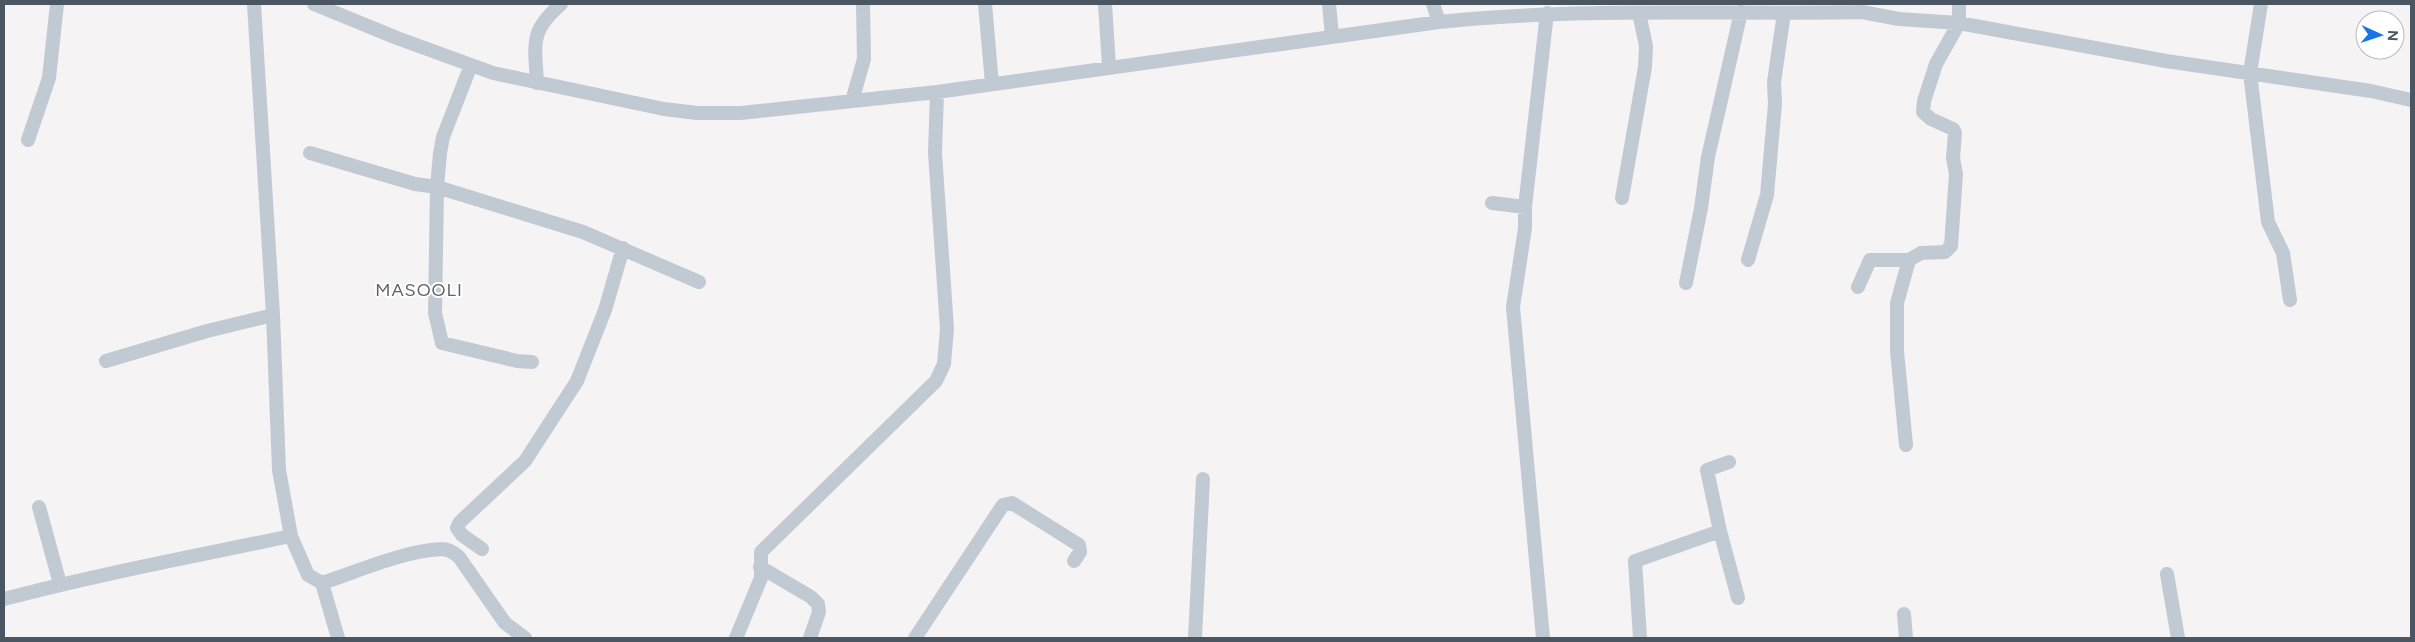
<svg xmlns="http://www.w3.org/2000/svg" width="2415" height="642" font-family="Figtree,sans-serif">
<rect width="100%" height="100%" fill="#f5f3f3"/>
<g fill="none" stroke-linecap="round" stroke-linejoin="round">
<path stroke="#c1cad2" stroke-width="14" d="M 254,4 L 273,315 L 279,470 L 291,536 L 308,575 L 322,583 L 338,638
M 314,4 L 397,38 L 493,73 L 664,109 L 697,113 L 741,113 L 937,92 L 1439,22 C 1580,7 1721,15 1862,12 L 1899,19 L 1959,23 L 2166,61 L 2371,91 L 2411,100
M 985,4 L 992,84
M 1105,4 L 1109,66
M 1329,4 L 1332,36
M 1433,4 L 1439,22
M 2261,4 L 2250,73 L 2268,222 L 2283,253 L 2290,300
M 471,65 L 443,137 L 440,153 L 437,187 L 435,313 L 442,343 L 517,361 L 532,362
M 537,83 C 535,43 529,32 561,4
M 852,101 L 864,59 L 863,4
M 28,140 L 49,78 L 57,4
M 310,153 L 415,184 L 437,187 L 583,232 L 699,282
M 1622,198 L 1645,67 L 1646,46 L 1639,13
M 1492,203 L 1525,207
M 1748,260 L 1767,195 L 1775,104 L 1774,82 L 1784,13
M 1686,283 L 1701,208 L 1708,157 L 1741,12
M 1858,287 L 1870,260 L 1909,260
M 106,361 L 207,331 L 273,315
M 1906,445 L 1897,351 L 1897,303 L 1909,260 L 1921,253 L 1945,252 L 1951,246 L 1956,174 L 1953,158 L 1955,133 L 1953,129 L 1931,119 L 1923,112 L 1924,101 L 1936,64 L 1959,23 L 1959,4
M 1729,462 L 1707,470 L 1720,531 L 1738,598
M 39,507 L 60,584
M 482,549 L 462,535 L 457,528 L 460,522 L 525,461 L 577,381 L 605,310 L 623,248
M 760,567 L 811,597 L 818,604 L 819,612 L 810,638
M 2167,574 L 2178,638
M 322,583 C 356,572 406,550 442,549 C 449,549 454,553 459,557 L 505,623 L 525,638
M 4,599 C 99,574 195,556 291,536
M 1904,614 L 1906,638
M 736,638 L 761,578 L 761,552 L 936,381 L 944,364 L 947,329 L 935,153 L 937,92
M 915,638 L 1003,505 L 1012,503 L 1079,545 L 1080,552 L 1074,561
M 1195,638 L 1203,479
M 1543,638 L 1513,307 L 1525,228 L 1525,207 L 1547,13
M 1640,638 L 1635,561 L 1720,531"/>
</g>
<g text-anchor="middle" stroke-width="4" stroke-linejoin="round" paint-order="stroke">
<g font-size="18" letter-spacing="1" fill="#5f6368" stroke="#fff">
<text x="419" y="296">MASOOLI</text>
</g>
</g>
<rect width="2415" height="642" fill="none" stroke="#4a5661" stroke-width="10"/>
<g transform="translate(2380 35) rotate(93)"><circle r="24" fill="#ffffff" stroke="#b7bbc0"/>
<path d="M0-4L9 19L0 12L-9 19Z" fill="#1a73e8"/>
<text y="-8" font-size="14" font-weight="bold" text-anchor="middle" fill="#4a5661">N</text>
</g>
</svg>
